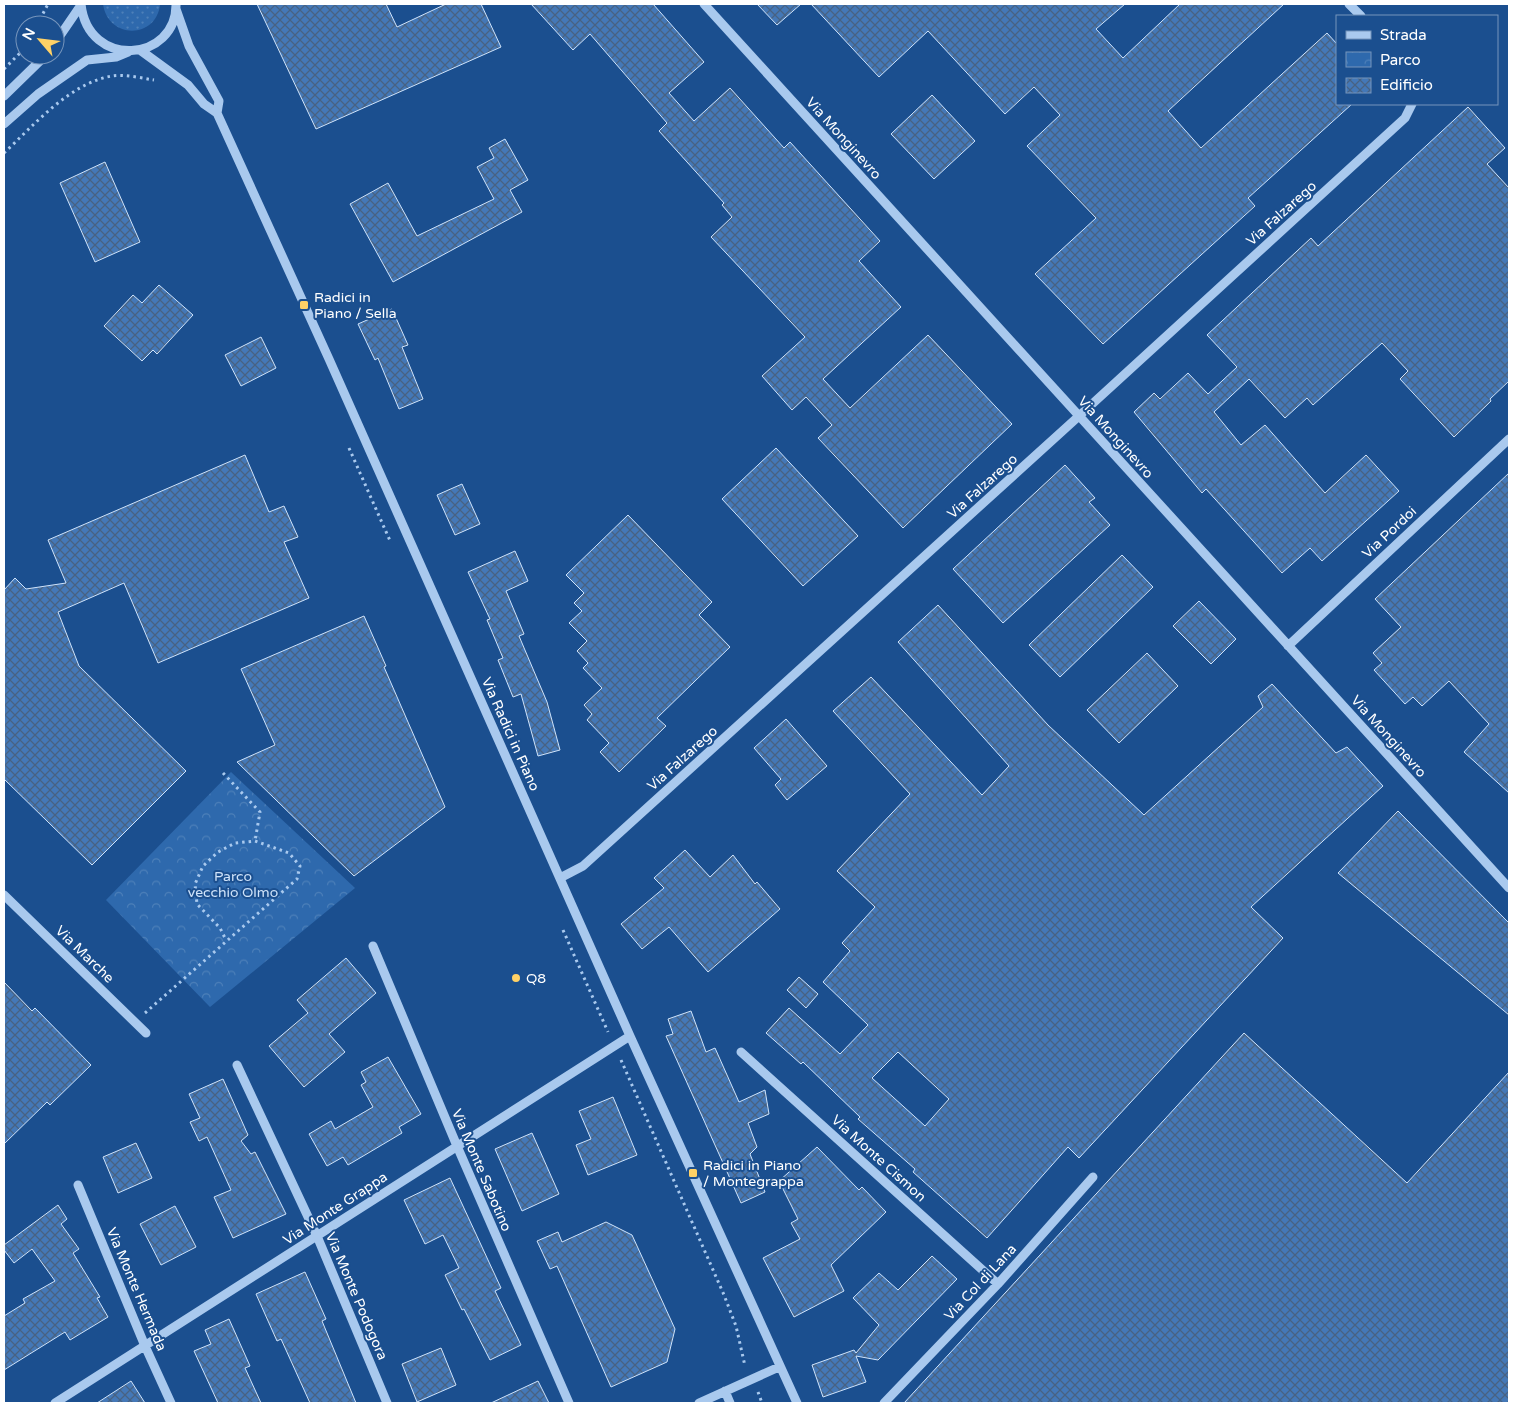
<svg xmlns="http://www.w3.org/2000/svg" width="1513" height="1407" font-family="'Varela Round',sans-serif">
<defs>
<pattern id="grass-dots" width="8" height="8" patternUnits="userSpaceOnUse" patternTransform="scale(1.25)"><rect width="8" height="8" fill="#2e69ad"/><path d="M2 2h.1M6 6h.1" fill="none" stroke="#4d80b9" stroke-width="1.8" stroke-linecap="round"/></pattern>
<pattern id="park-crowns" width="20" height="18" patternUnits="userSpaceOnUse" patternTransform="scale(1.25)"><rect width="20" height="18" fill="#2e69ad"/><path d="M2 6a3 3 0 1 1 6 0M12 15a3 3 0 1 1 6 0" fill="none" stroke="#4d80b9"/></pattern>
<pattern id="building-cross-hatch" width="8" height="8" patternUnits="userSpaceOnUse" patternTransform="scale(1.25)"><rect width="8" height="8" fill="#4478b7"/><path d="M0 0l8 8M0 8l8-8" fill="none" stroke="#486282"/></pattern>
</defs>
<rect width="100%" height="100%" fill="#1b4f8f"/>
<path fill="url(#grass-dots)" d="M 103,4 L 160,4 C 157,39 108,40 103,4 Z"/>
<path fill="url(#park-crowns)" d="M 231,772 L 355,888 L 210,1007 L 106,900 Z"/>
<path fill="url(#building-cross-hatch)" stroke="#cfe3fa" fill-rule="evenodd" d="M 257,4 L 386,4 L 397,27 L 446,4 L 481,4 L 501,47 L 316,129 Z
M 531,4 L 653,4 L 704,62 L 669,93 L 694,121 L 730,88 L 784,148 L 790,142 L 880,241 L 859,261 L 901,307 L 823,379 L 850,408 L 928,335 L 1012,424 L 903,528 L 818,438 L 832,425 L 806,397 L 792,410 L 762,376 L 805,337 L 711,237 L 732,217 L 722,205 L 724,203 L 659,131 L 667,123 L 590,34 L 573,50 Z
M 757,4 L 801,4 L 777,25 Z
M 811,4 L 1125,4 L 1096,29 L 1123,58 L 1180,4 L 1284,4 L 1168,111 L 1201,148 L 1327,33 L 1337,44 L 1337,104 L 1352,104 L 1248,198 L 1255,206 L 1103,344 L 1035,274 L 1096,218 L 1027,146 L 1060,115 L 1034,87 L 1005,114 L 928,31 L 879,77 Z
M 932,95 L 975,141 L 934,179 L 891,134 Z
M 1468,107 L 1505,148 L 1487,164 L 1509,188 L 1509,381 L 1490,399 L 1491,401 L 1454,437 L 1400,379 L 1408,371 L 1382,343 L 1313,405 L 1307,398 L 1285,418 L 1249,379 L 1214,412 L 1241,445 L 1265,425 L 1325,493 L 1366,455 L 1399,491 L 1322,561 L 1310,548 L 1282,573 L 1206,489 L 1202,493 L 1134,412 L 1154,393 L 1160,399 L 1188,373 L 1208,394 L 1237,367 L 1207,335 L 1311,238 L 1318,246 Z
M 505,139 L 528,180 L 510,190 L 522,212 L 393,282 L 350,204 L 388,183 L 417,236 L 494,199 L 477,167 L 494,158 L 489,148 Z
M 105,162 L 140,242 L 95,262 L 60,183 Z
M 159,285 L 193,315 L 157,354 L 153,350 L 142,361 L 104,326 L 133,295 L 142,303 Z
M 392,309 L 408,345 L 402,347 L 423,399 L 399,409 L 378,358 L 375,360 L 358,324 Z
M 261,337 L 276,368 L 241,386 L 225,355 Z
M 776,448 L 858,536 L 803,586 L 722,499 Z
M 245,455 L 269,512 L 284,506 L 298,537 L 284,542 L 309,598 L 158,663 L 124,583 L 58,612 L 79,666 L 186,771 L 92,865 L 4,779 L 4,590 L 15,578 L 26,589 L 66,583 L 48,540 Z
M 1065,465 L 1095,498 L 1089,502 L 1110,525 L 1003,623 L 953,569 Z
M 1509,473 L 1509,793 L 1464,752 L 1489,724 L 1449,681 L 1422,706 L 1413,697 L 1405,704 L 1374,670 L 1382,663 L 1373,653 L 1401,627 L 1375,599 Z
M 462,484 L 480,524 L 455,535 L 437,495 Z
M 628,515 L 712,602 L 699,615 L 730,647 L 657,718 L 666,726 L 619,772 L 600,752 L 609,743 L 587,720 L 592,714 L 584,705 L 602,688 L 583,668 L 588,663 L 577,651 L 587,641 L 569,623 L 582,611 L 574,603 L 584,593 L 566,575 Z
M 515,551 L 528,581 L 506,591 L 524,634 L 519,636 L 547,702 L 560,750 L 538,756 L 521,694 L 513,697 L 498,660 L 503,658 L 487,620 L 490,619 L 468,572 Z
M 1122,555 L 1153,587 L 1060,677 L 1029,645 Z
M 1199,601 L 1236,639 L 1211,664 L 1173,626 Z
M 938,605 L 1048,725 L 1144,815 L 1263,707 L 1258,696 L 1272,684 L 1336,753 L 1347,747 L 1383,786 L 1251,907 L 1283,938 L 1079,1158 L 1068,1147 L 987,1238 L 913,1172 L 915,1169 L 858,1119 L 860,1117 L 803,1062 L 801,1064 L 766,1033 L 789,1008 L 840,1054 L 868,1025 L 823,982 L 850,951 L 842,943 L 875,907 L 837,871 L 910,794 L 833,711 L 871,677 L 982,795 L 1009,766 L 898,642 ZM 898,1052 L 949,1099 L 925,1126 L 872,1078 Z
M 364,616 L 386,666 L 384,667 L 445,807 L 354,876 L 237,762 L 275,745 L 241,669 Z
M 1147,653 L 1178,686 L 1119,743 L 1087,710 Z
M 786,719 L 827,766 L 787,800 L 775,785 L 781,779 L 754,748 Z
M 1398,811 L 1509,923 L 1509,1015 L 1338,873 Z
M 685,850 L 710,877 L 733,855 L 755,884 L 757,882 L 780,909 L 708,972 L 669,927 L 642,949 L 621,924 L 664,888 L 654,878 Z
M 346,958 L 376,993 L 329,1034 L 345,1052 L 304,1087 L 269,1046 L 308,1013 L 297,1000 Z
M 799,977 L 818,994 L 806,1008 L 787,990 Z
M 4,982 L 32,1011 L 35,1008 L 91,1065 L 50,1105 L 47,1102 L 4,1144 Z
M 691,1011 L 706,1052 L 715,1048 L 739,1102 L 765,1090 L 769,1114 L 748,1123 L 757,1147 L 750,1154 L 765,1192 L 741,1203 L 666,1036 L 673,1034 L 668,1019 Z
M 1244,1033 L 1407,1183 L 1509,1072 L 1509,1403 L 904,1403 Z
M 388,1057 L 421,1114 L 399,1127 L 402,1133 L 348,1165 L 343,1157 L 327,1166 L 309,1134 L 331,1121 L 335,1129 L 373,1107 L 361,1085 L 366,1082 L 361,1072 Z
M 223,1079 L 248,1135 L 241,1141 L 251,1154 L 255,1152 L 286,1214 L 233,1238 L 214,1197 L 231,1190 L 207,1137 L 199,1141 L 190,1122 L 200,1118 L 189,1094 Z
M 613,1097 L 637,1155 L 588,1175 L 576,1145 L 591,1139 L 579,1111 Z
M 532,1133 L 559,1194 L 522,1211 L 495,1149 Z
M 136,1143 L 152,1178 L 118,1193 L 103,1157 Z
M 817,1147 L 859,1190 L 862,1187 L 886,1212 L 831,1265 L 844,1291 L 794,1317 L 763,1258 L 800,1239 L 791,1223 L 798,1219 L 779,1181 Z
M 450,1178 L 501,1288 L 495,1291 L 521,1345 L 490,1360 L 464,1309 L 462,1310 L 445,1275 L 459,1268 L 443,1235 L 425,1244 L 404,1200 Z
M 58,1205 L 67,1219 L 61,1224 L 79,1249 L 73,1253 L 100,1297 L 97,1298 L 108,1317 L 70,1340 L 65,1332 L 4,1370 L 4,1316 L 25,1303 L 23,1299 L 55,1281 L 32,1249 L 14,1263 L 4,1250 L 4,1245 Z
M 175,1206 L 196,1247 L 161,1265 L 140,1224 Z
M 606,1222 L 632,1235 L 675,1329 L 667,1362 L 611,1387 L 557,1266 L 550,1269 L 537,1241 L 558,1232 L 562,1242 Z
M 932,1256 L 957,1279 L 878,1360 L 856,1356 L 866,1382 L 823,1397 L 812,1365 L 854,1350 L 856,1353 L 879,1325 L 853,1298 L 879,1273 L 898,1290 Z
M 305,1272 L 326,1319 L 322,1321 L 356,1403 L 310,1403 L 281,1339 L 277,1341 L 256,1294 Z
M 229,1319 L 250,1366 L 245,1368 L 261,1403 L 218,1403 L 194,1351 L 211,1344 L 205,1330 Z
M 441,1348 L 456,1385 L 417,1402 L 402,1364 Z
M 131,1381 L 145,1403 L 97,1403 Z
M 538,1381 L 549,1403 L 491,1403 Z"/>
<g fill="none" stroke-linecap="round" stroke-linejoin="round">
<path stroke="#a9c9ee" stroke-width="3" stroke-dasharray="2.5 4" stroke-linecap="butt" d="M 37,25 L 48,4
M 4,69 L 25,48
M 4,153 C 34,125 70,83 112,76 C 125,74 141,78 154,80
M 349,448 L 391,543
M 223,773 L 260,812 L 255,841
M 563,930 L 608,1032
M 145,1013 L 297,879 L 300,866 L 289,853 L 255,841 L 235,843 L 218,852 L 203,866 L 195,884 L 197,904 L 220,928 L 226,940
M 621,1060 L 724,1295 L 736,1326 L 745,1366
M 758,1392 L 762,1403"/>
<path stroke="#a9c9ee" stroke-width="9" d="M 81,4 C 88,70 177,62 176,4
M 704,4 L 1509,888
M 1349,4 L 1361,16
M 176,9 L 189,46 L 219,101 L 217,113
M 55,43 L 81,5
M 140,50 L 188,85 L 204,104 L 217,113 L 329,359 L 630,1036 L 797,1403
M 4,96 L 46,55
M 4,124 L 38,94 L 87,60 L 116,57 L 128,52
M 1288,646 L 1509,439
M 560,878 L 583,866 L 1079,416 L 1405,118 L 1412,104
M 4,895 L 146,1033
M 373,946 L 457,1146 L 569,1403
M 741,1052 L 998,1284
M 237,1065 L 317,1236 L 387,1403
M 78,1185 L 145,1346 L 171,1403
M 725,1391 L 730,1403
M 55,1403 L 630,1036
M 699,1403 L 779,1367
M 884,1403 L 998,1284 L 1093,1177"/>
</g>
<g fill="#ffd166" stroke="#1b4f8f" stroke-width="2">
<rect x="299" y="300" width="10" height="10" rx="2.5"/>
<circle cx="516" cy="978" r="5"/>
<rect x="688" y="1168" width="10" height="10" rx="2.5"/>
</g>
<g text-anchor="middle" stroke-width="4" stroke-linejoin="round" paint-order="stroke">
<g font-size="14" fill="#fff" stroke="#1b4f8f">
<text transform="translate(844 138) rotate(48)" y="5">Via Monginevro</text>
<text transform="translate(1281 213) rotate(-42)" y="5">Via Falzarego</text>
<text transform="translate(1116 437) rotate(48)" y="5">Via Monginevro</text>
<text transform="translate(982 486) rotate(-42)" y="5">Via Falzarego</text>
<text transform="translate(1389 532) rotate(-43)" y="5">Via Pordoi</text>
<text transform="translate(511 734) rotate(66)" y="5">Via Radici in Piano</text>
<text transform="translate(1389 736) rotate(48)" y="5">Via Monginevro</text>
<text transform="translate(682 758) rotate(-42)" y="5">Via Falzarego</text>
<text transform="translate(85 954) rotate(44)" y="5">Via Marche</text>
<text transform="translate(879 1158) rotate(42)" y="5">Via Monte Cismon</text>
<text transform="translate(482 1170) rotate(67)" y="5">Via Monte Sabotino</text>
<text transform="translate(335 1208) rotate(-33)" y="5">Via Monte Grappa</text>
<text transform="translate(980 1282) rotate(-47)" y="5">Via Col di Lana</text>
<text transform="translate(137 1289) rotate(67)" y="5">Via Monte Hermada</text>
<text transform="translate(357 1296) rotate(67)" y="5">Via Monte Podogora</text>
</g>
<g font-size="14" fill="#fff" stroke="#1b4f8f" text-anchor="start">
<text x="314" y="302">Radici in<tspan x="314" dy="16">Piano / Sella</tspan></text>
<text x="526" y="983">Q8</text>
<text x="703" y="1170">Radici in Piano<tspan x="703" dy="16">/ Montegrappa</tspan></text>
</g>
<g font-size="14" fill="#cfe3fa" stroke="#1b4f8f">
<text x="233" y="881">Parco<tspan x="233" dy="16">vecchio Olmo</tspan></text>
</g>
</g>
<rect width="1513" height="1407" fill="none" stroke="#ffffff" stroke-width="10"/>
<rect x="1336" y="15" width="162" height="90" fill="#1b4f8f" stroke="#7695bc"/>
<rect x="1346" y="31" width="25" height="8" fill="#a9c9ee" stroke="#7695bc"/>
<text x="1380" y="40" font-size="15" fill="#ffffff">Strada</text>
<rect x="1346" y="52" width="25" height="15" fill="url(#park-crowns)" stroke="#7695bc"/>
<text x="1380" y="65" font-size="15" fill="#ffffff">Parco</text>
<rect x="1346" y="78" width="25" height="15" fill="url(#building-cross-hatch)" stroke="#7695bc"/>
<text x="1380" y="90" font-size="15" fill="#ffffff">Edificio</text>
<g transform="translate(40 40) rotate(298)"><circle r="24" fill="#1b4f8f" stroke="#7695bc"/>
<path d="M0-4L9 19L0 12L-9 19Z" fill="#ffd166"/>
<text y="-8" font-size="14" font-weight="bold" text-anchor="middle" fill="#ffffff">N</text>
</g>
</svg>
